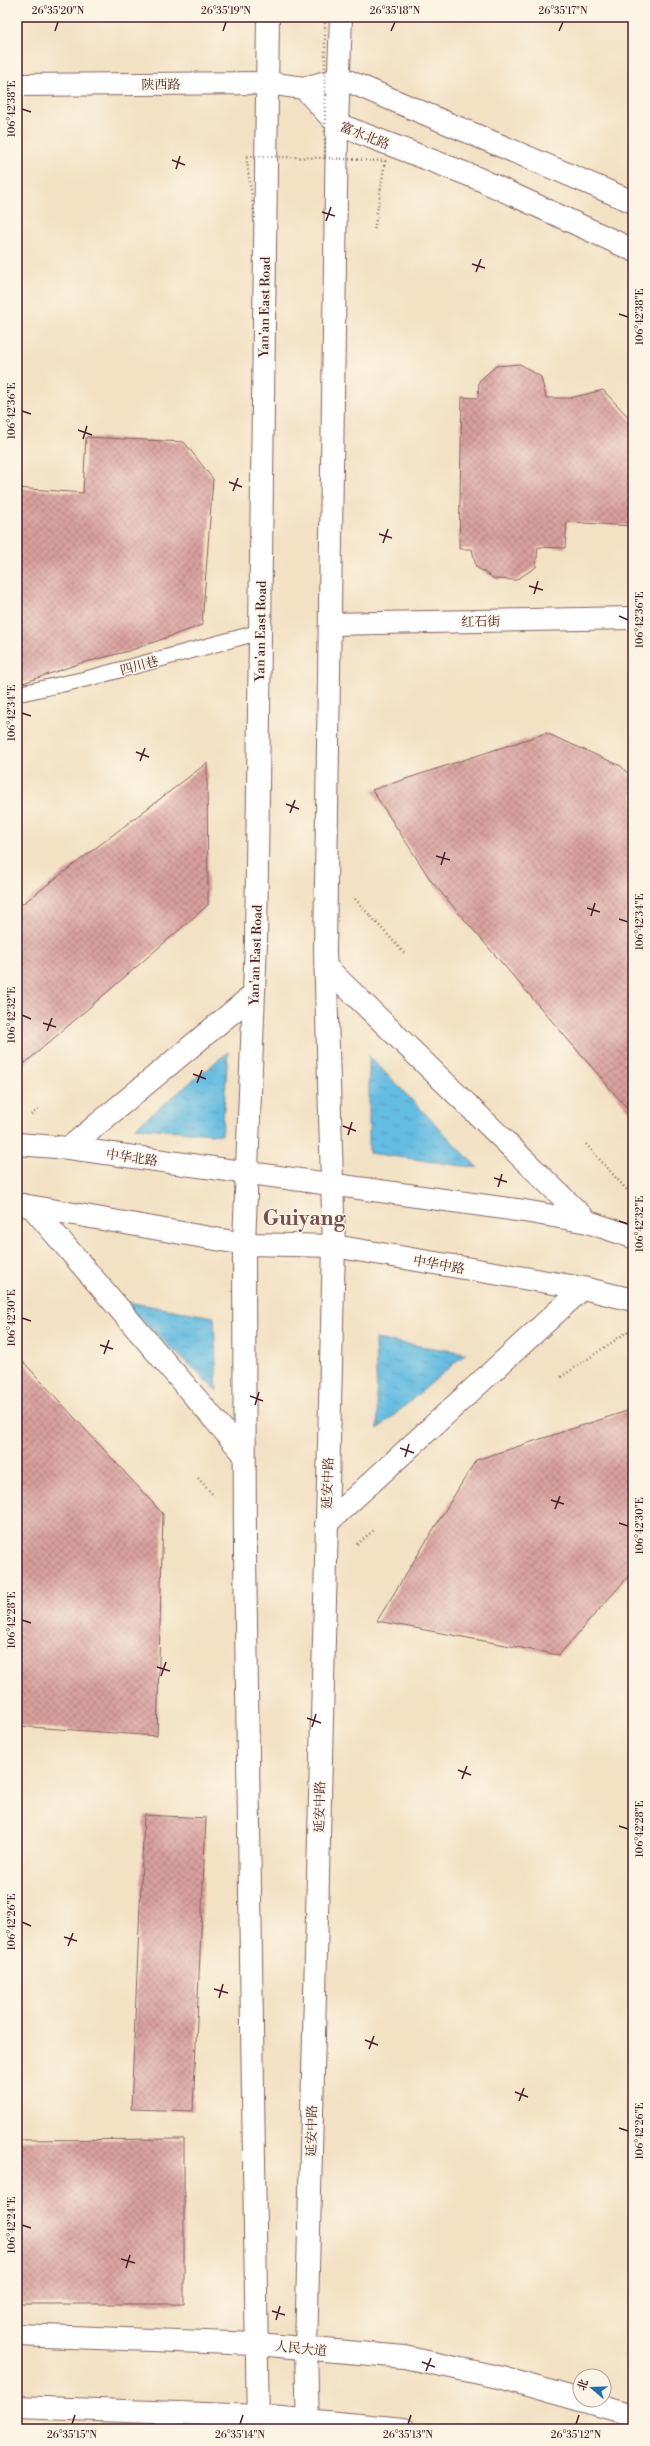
<svg xmlns="http://www.w3.org/2000/svg" width="650" height="2446" font-family="'Libre Bodoni','Noto Serif SC',serif">
<defs>
<pattern id="water-ripples" width="26" height="14" patternUnits="userSpaceOnUse"><rect width="26" height="14" fill="#64bce1"/><path d="M2 4q2-2 4 0t4 0M15 11q2-2 4 0t4 0" fill="none" stroke="#5498b7"/></pattern>
<pattern id="building-cross-hatch" width="8" height="8" patternUnits="userSpaceOnUse"><rect width="8" height="8" fill="#d9a09d"/><path d="M0 0l8 8M0 8l8-8" fill="none" stroke="#b28280"/></pattern>
</defs>
<rect width="100%" height="100%" fill="#fcf5e5"/>
<filter id="ink" filterUnits="userSpaceOnUse"><feTurbulence type="fractalNoise" baseFrequency=".025" numOctaves="2"/><feDisplacementMap in="SourceGraphic" scale="8" xChannelSelector="R" yChannelSelector="G"/><feConvolveMatrix kernelMatrix="1 2 1 2 8 2 1 2 1" color-interpolation-filters="sRGB"/></filter>
<filter id="wash" filterUnits="userSpaceOnUse"><feTurbulence type="fractalNoise" baseFrequency=".012" numOctaves="4" result="noise"/><feDisplacementMap in="SourceGraphic" scale="16" xChannelSelector="R" yChannelSelector="G"/><feGaussianBlur stdDeviation="0.9" result="paint"/><feColorMatrix in="noise" values="0 0 0 0 0 0 0 0 0 0 0 0 0 0 0 0 0 1.4 0 .05"/><feComposite in="paint" operator="in"/></filter>
<g filter="url(#wash)">
<rect width="100%" height="100%" fill="#f2e1c3"/>
<path fill="url(#water-ripples)" stroke="#576e86" d="M 228,1052 L 222,1135 L 136,1127 Z
M 369,1056 L 478,1168 L 369,1153 Z
M 121,1301 L 214,1317 L 217,1391 Z
M 375,1339 L 466,1353 L 378,1429 Z"/>
<g id="blocks">
<path fill="url(#building-cross-hatch)" d="M 520,364 L 541,377 L 546,398 L 570,398 L 603,390 L 633,422 L 633,526 L 567,522 L 565,548 L 538,547 L 536,567 L 516,580 L 495,579 L 476,567 L 472,549 L 459,549 L 462,397 L 478,398 L 479,381 L 496,366 Z
M 86,437 L 184,442 L 213,479 L 202,625 L 129,651 L 78,664 L 17,685 L 17,488 L 83,493 Z
M 546,733 L 621,766 L 633,779 L 633,1115 L 432,882 L 372,790 Z
M 207,763 L 208,905 L 17,1070 L 17,908 Z
M 17,1355 L 163,1514 L 157,1736 L 17,1726 Z
M 633,1409 L 633,1571 L 559,1655 L 377,1621 L 476,1460 Z
M 144,1815 L 206,1818 L 193,2111 L 131,2109 Z
M 184,2139 L 184,2304 L 17,2304 L 17,2140 Z"/>
</g>
</g>
<g filter="url(#ink)">
<use href="#blocks" fill-opacity="0" stroke="#856360" stroke-width="1"/>
<g fill="none" stroke-linecap="round" stroke-linejoin="round">
<g stroke="#856360" stroke-width="17">
<path id="service" d="M 17,694 L 90,678 L 260,632"/>
</g>
<g stroke="#856360" stroke-width="24">
<path id="minor" d="M 330,624 L 633,618"/>
</g>
<g stroke="#856360" stroke-width="24">
<path id="tertiary" d="M 17,85 L 267,83 L 304,88"/>
</g>
<g stroke="#856360" stroke-width="24">
<path id="secondary" d="M 633,202 L 341,78 L 304,88 L 337,124 L 477,178 L 633,250"/>
</g>
<g stroke="#856360" stroke-width="24">
<path id="primary" d="M 327,968 L 588,1222
M 17,1144 L 69,1148 L 524,1211 L 588,1222 L 633,1237
M 69,1148 L 254,994
M 17,1204 L 244,1244 L 334,1246 L 583,1288 L 633,1300
M 32,1207 L 244,1454
M 326,1524 L 583,1288
M 17,2335 L 257,2344 L 404,2357 L 503,2378 L 580,2400
M 581,2400 L 633,2415
M 17,2407 L 259,2416 L 404,2429
M 258,2429 L 245,1555 L 244,1244 L 256,942 L 268,17
M 308,2429 L 306,2349 L 334,1246 L 325,951 L 337,124 L 341,17"/>
</g>
<path stroke="#856360" stroke-width="2.5" stroke-dasharray="1 3" stroke-linecap="butt" d="M 355,899 L 405,954
M 31,1115 L 39,1109
M 586,1144 L 633,1197
M 17,1294 L 20,1297
M 561,1377 L 630,1330
M 198,1478 L 214,1496
M 357,1544 L 373,1531"/>
<use href="#service" stroke="#fff" stroke-width="15"/>
<use href="#minor" stroke="#fff" stroke-width="22"/>
<use href="#tertiary" stroke="#fff" stroke-width="22"/>
<use href="#secondary" stroke="#fff" stroke-width="22"/>
<use href="#primary" stroke="#fff" stroke-width="22"/>
<path stroke="#856360" stroke-width="2.5" stroke-dasharray="1 3" stroke-linecap="butt" d="M 325,158 L 385,161 L 374,232
M 255,218 L 246,156 L 325,158 L 325,17"/>
</g>
</g>
<path fill="none" stroke="#4a1f2b" stroke-width="1.5" d="M 55,31 L 58,22M 223,31 L 226,22M 391,31 L 395,22M 559,31 L 563,22M 22,109 L 31,112M 172,160 L 185,165M 176,169 L 180,156M 322,212 L 335,216M 326,221 L 331,207M 472,264 L 485,268M 476,272 L 481,259M 619,314 L 628,317M 22,411 L 31,414M 78,430 L 92,435M 83,439 L 87,426M 229,482 L 242,487M 233,491 L 238,478M 379,534 L 392,538M 383,543 L 388,529M 529,586 L 543,590M 534,594 L 538,581M 619,616 L 628,620M 22,713 L 31,716M 136,752 L 149,757M 140,761 L 145,748M 286,804 L 299,809M 290,813 L 295,800M 436,856 L 450,860M 441,865 L 445,852M 587,908 L 600,912M 591,916 L 595,903M 619,919 L 628,922M 22,1015 L 31,1019M 43,1023 L 56,1027M 47,1031 L 52,1018M 193,1074 L 206,1079M 197,1083 L 202,1070M 343,1126 L 356,1131M 348,1135 L 352,1122M 494,1178 L 507,1182M 498,1187 L 502,1174M 619,1221 L 628,1224M 22,1318 L 31,1321M 100,1345 L 113,1349M 104,1354 L 109,1340M 250,1396 L 263,1401M 255,1405 L 259,1392M 400,1448 L 414,1453M 405,1457 L 409,1444M 551,1500 L 564,1504M 555,1509 L 560,1496M 619,1523 L 628,1526M 22,1620 L 31,1623M 157,1667 L 170,1671M 161,1676 L 166,1662M 307,1718 L 321,1723M 312,1727 L 316,1714M 458,1770 L 471,1775M 462,1779 L 467,1766M 619,1826 L 628,1829M 22,1922 L 31,1926M 64,1937 L 77,1941M 68,1946 L 73,1933M 214,1989 L 228,1993M 219,1998 L 223,1984M 365,2040 L 378,2045M 369,2049 L 374,2036M 515,2092 L 528,2097M 519,2101 L 524,2088M 619,2128 L 628,2131M 22,2225 L 31,2228M 121,2259 L 135,2263M 126,2268 L 130,2255M 272,2311 L 285,2315M 276,2320 L 280,2306M 422,2362 L 435,2367M 426,2371 L 431,2358M 72,2424 L 75,2415M 240,2424 L 243,2415M 408,2424 L 411,2415M 576,2424 L 579,2415"/>
<g text-anchor="middle" stroke-width="3" stroke-linejoin="round" paint-order="stroke">
<g font-size="13" fill="#4a1f2b" stroke="#fcf5e5">
<text transform="translate(161 84) rotate(-1)" y="5">陕西路</text>
<text transform="translate(365 135) rotate(22)" y="5">富水北路</text>
<text transform="translate(264 307) rotate(-89)" y="5">Yan'an East Road</text>
<text transform="translate(481 621) rotate(-1)" y="5">红石街</text>
<text transform="translate(260 631) rotate(-89)" y="5">Yan'an East Road</text>
<text transform="translate(139 665) rotate(-15)" y="5">四川巷</text>
<text transform="translate(255 955) rotate(-88)" y="5">Yan'an East Road</text>
<text transform="translate(132 1157) rotate(8)" y="5">中华北路</text>
<text transform="translate(439 1264) rotate(10)" y="5">中华中路</text>
<text transform="translate(327 1483) rotate(-88)" y="5">延安中路</text>
<text transform="translate(319 1807) rotate(-89)" y="5">延安中路</text>
<text transform="translate(311 2131) rotate(-89)" y="5">延安中路</text>
<text transform="translate(301 2348) rotate(6)" y="5">人民大道</text>
</g>
<g font-size="21" font-weight="bold" fill="#7c4c53" stroke="#fcf5e5">
<text x="304" y="1225">Guiyang</text>
</g>
</g>
<rect width="650" height="2446" fill="none" stroke="#fcf5e5" stroke-width="44"/>
<g transform="translate(592 2388) rotate(289)"><circle r="19" fill="#fcf5e5" stroke="#b59f9b"/>
<path d="M0-3L7 15L0 10L-7 15Z" fill="#1f6fb2"/>
<text y="-6" font-size="11" font-weight="bold" text-anchor="middle" fill="#4a1f2b">北</text>
</g>
<rect x="22" y="22" width="606" height="2402" fill="none" stroke="#4a1f2b" stroke-width="1.5"/>
<g font-size="10" text-anchor="middle" fill="#4a1f2b">
<text x="58" y="14">26°35'20"N</text>
<text x="226" y="14">26°35'19"N</text>
<text x="395" y="14">26°35'18"N</text>
<text x="563" y="14">26°35'17"N</text>
<text transform="translate(11 109) rotate(-90)" y="4">106°42'38"E</text>
<text transform="translate(639 317) rotate(-90)" y="4">106°42'38"E</text>
<text transform="translate(11 411) rotate(-90)" y="4">106°42'36"E</text>
<text transform="translate(639 620) rotate(-90)" y="4">106°42'36"E</text>
<text transform="translate(11 713) rotate(-90)" y="4">106°42'34"E</text>
<text transform="translate(639 922) rotate(-90)" y="4">106°42'34"E</text>
<text transform="translate(11 1015) rotate(-90)" y="4">106°42'32"E</text>
<text transform="translate(639 1224) rotate(-90)" y="4">106°42'32"E</text>
<text transform="translate(11 1318) rotate(-90)" y="4">106°42'30"E</text>
<text transform="translate(639 1526) rotate(-90)" y="4">106°42'30"E</text>
<text transform="translate(11 1620) rotate(-90)" y="4">106°42'28"E</text>
<text transform="translate(639 1829) rotate(-90)" y="4">106°42'28"E</text>
<text transform="translate(11 1922) rotate(-90)" y="4">106°42'26"E</text>
<text transform="translate(639 2131) rotate(-90)" y="4">106°42'26"E</text>
<text transform="translate(11 2225) rotate(-90)" y="4">106°42'24"E</text>
<text x="72" y="2438">26°35'15"N</text>
<text x="240" y="2438">26°35'14"N</text>
<text x="408" y="2438">26°35'13"N</text>
<text x="576" y="2438">26°35'12"N</text>
</g>
</svg>
